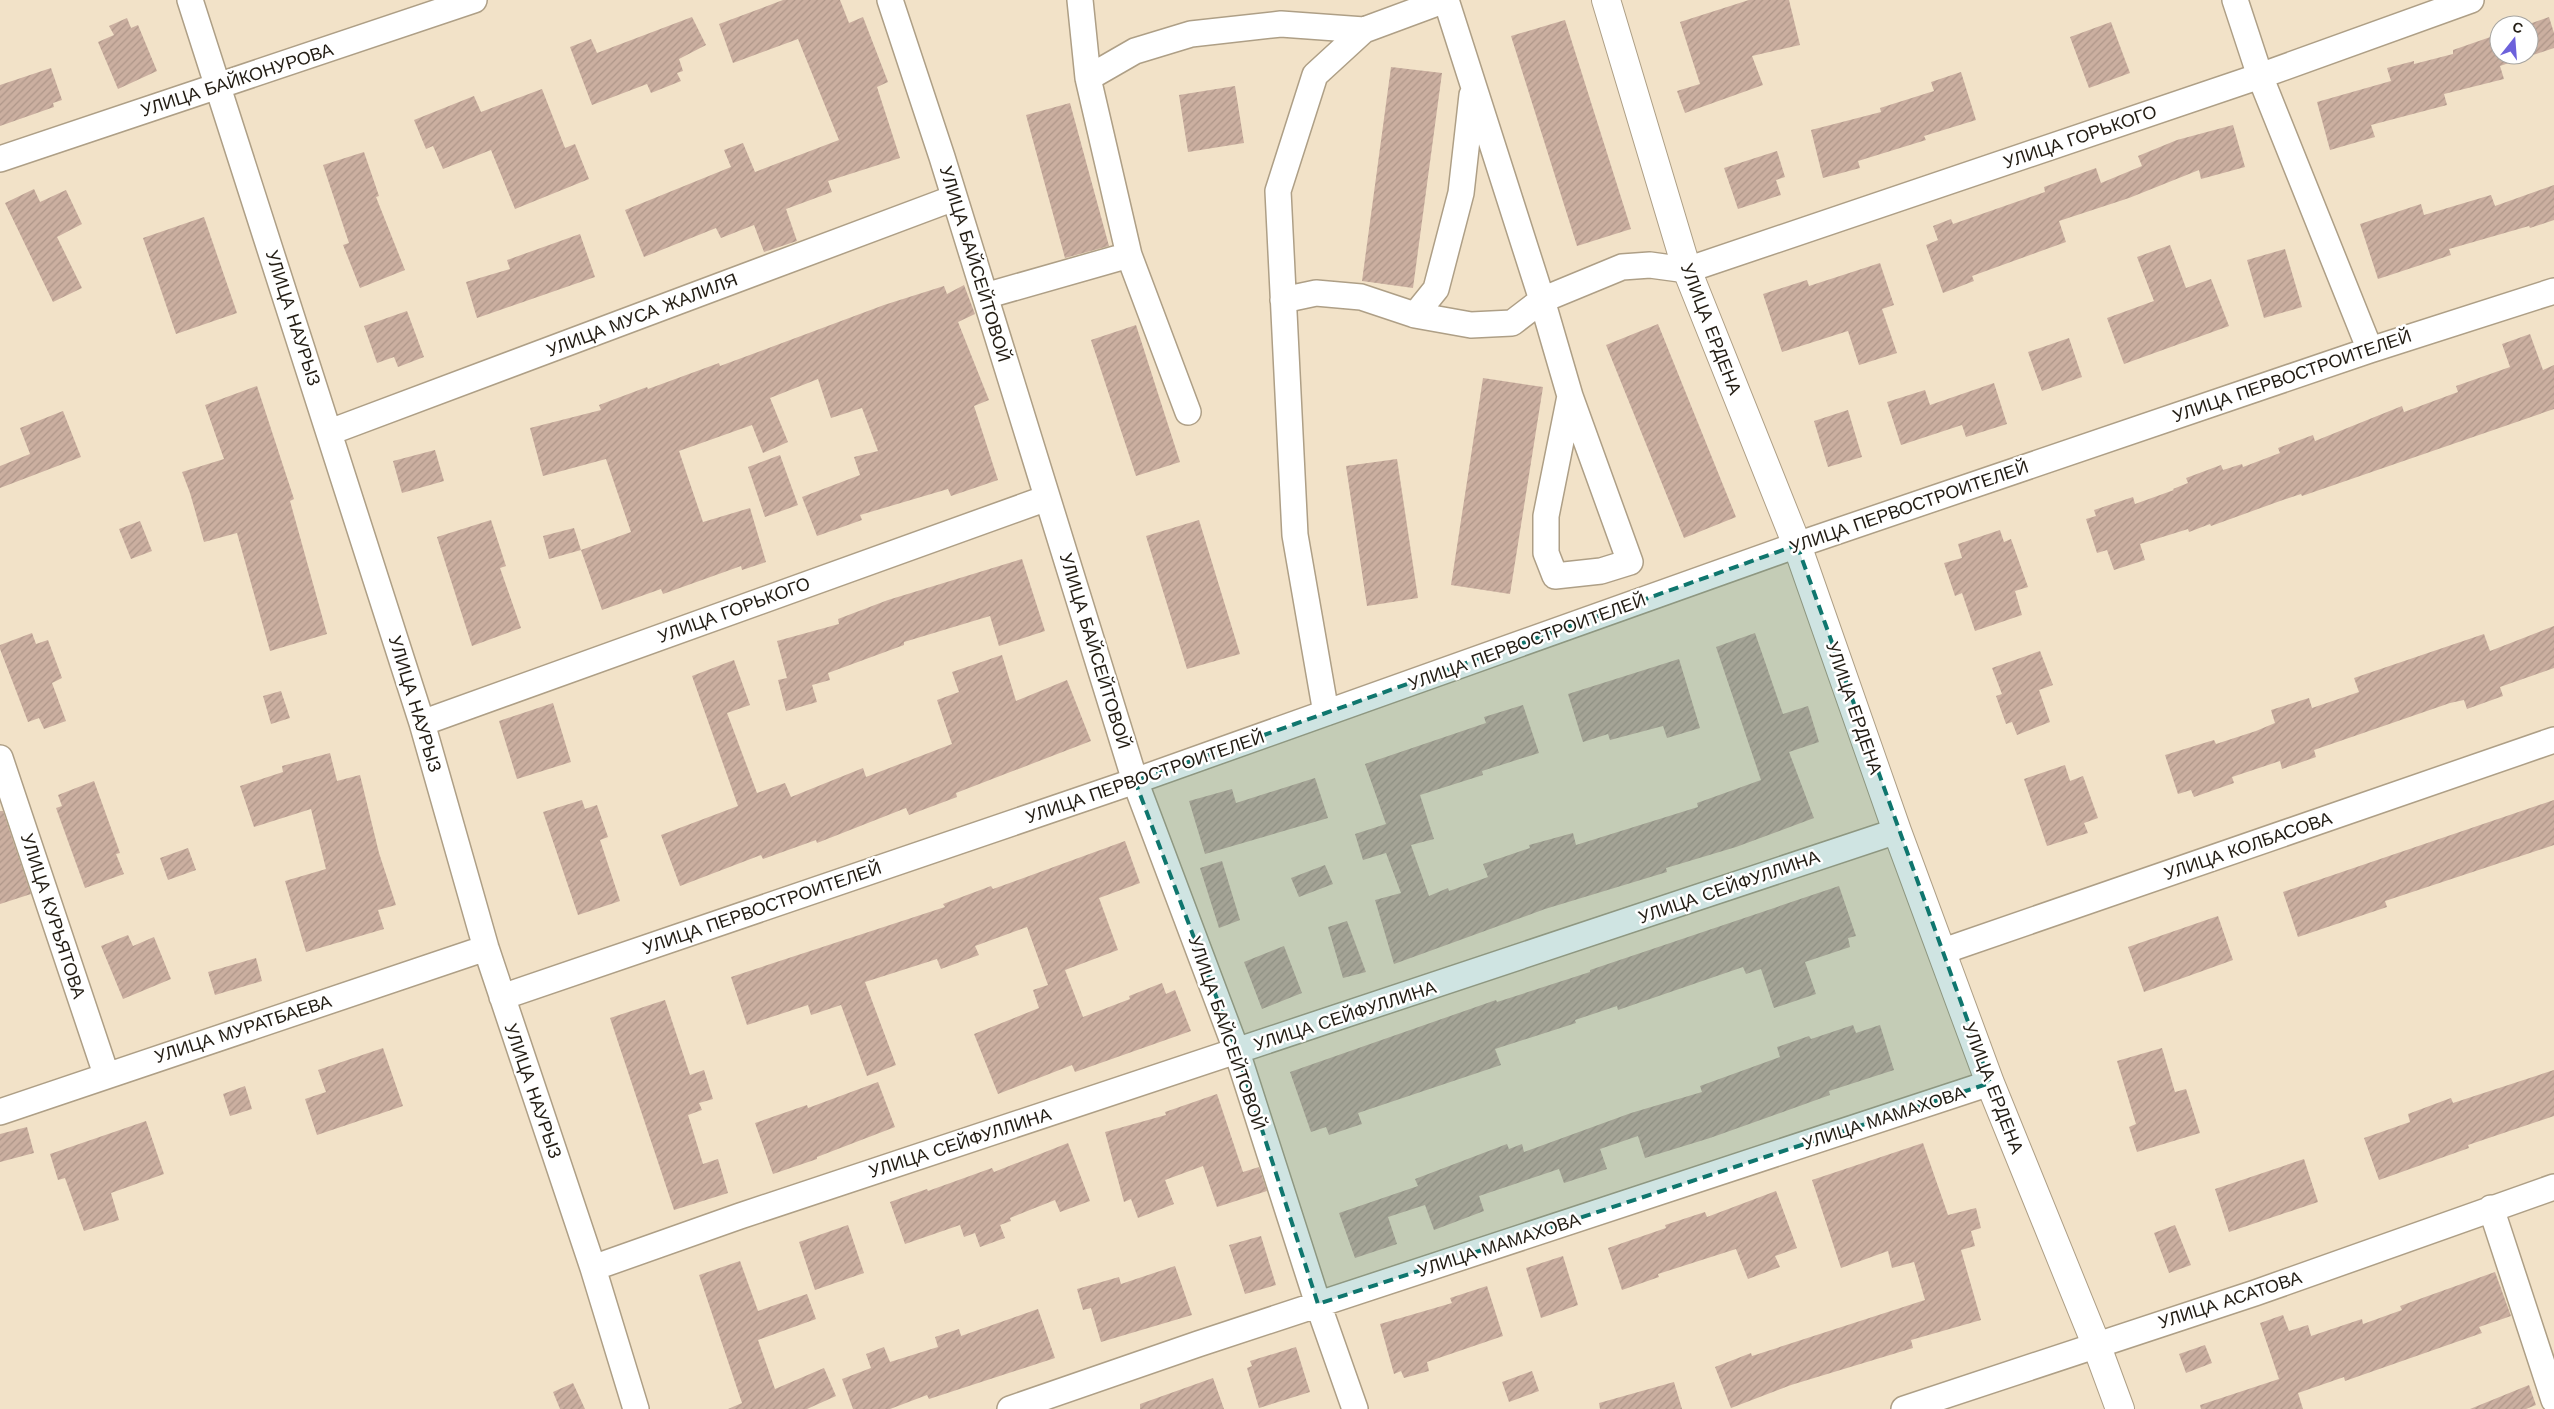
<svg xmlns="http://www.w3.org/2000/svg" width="2554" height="1409" font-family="'Work Sans',sans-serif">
<defs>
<pattern id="building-hatch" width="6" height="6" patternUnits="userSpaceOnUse" patternTransform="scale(1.25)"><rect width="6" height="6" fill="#cbafa0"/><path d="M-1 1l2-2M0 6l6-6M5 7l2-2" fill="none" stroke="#ae9689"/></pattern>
</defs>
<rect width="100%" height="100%" fill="#f2e2c8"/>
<path fill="url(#building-hatch)" d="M 783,0 L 840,0 L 849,23 L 863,17 L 888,82 L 877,87 L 900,158 L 828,181 L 832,192 L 786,209 L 797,241 L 764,252 L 754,225 L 721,238 L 716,228 L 644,257 L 625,210 L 731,167 L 724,150 L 743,143 L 755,172 L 839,140 L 798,39 L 733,63 L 719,24 Z
M 1749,0 L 1789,0 L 1800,45 L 1752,56 L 1763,85 L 1685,113 L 1677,91 L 1700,84 L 1680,22 Z
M 692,17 L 706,45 L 679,59 L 683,71 L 677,73 L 681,81 L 651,93 L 647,84 L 592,105 L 570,47 L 591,39 L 597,53 Z
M 2549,17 L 2554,33 L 2554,48 L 2500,66 L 2504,79 L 2444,94 L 2447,105 L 2371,125 L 2375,137 L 2330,150 L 2317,102 L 2391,81 L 2387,68 L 2414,61 L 2414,64 L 2453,54 L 2453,50 L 2499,34 L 2499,55 L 2529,55 L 2529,25 L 2526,25 Z
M 127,18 L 131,28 L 138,25 L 157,71 L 118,89 L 98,42 L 114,35 L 109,26 Z
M 1565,20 L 1631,229 L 1577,246 L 1511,36 Z
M 2111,22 L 2130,73 L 2089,88 L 2070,37 Z
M 1391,67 L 1442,73 L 1413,288 L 1362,281 Z
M 51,68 L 62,100 L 53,103 L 54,107 L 0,126 L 0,85 Z
M 1961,72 L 1976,120 L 1924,136 L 1926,140 L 1858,161 L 1860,168 L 1823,178 L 1811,130 L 1881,112 L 1880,108 L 1934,91 L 1931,82 Z
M 1235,86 L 1244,143 L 1188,152 L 1179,95 Z
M 542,89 L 565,148 L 575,144 L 589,179 L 515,209 L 491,150 L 443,169 L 433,146 L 426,149 L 414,120 L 474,96 L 481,112 Z
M 1070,103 L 1109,246 L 1065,258 L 1026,115 Z
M 2233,125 L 2245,167 L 2201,179 L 2199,170 L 2129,198 L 2059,221 L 2066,242 L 1972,276 L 1974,281 L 1943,293 L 1926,245 L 1938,240 L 1933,226 L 1951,219 L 1953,224 L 2045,192 L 2044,187 L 2096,168 L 2101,183 L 2142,166 L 2138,156 L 2177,140 Z
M 1777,151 L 1785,177 L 1776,180 L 1781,195 L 1738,209 L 1724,168 Z
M 364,152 L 379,196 L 376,197 L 405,270 L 360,288 L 343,245 L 349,243 L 323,165 Z
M 2554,185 L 2554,220 L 2530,228 L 2529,226 L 2449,249 L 2451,255 L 2378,279 L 2360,224 L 2421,204 L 2424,215 L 2491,195 L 2495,206 Z
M 34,189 L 40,202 L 66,190 L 82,224 L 57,237 L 82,288 L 53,302 L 5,203 Z
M 204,217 L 237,313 L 176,334 L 143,238 Z
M 580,234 L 595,277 L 477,318 L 466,282 L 510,269 L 507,260 Z
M 2170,245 L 2186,288 L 2211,279 L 2229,326 L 2124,364 L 2107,318 L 2154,301 L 2137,257 Z
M 2285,249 L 2302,307 L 2264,318 L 2247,260 Z
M 1880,263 L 1894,305 L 1882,309 L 1897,353 L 1859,365 L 1848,331 L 1782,352 L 1763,294 L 1807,280 L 1809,286 Z
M 964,285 L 975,314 L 958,322 L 989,400 L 974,406 L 998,480 L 951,496 L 948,489 L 860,515 L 862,520 L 817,536 L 802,497 L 860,475 L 854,457 L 878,451 L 862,408 L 831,418 L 818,379 L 770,398 L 788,442 L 763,453 L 752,425 L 679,451 L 703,522 L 750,508 L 766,562 L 742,570 L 741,566 L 663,594 L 661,589 L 602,610 L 581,550 L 631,532 L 606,459 L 543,476 L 530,428 L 601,410 L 599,405 L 647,387 L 648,389 L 719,363 L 720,366 L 884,305 L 944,286 L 947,294 Z
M 407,311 L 424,357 L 398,367 L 394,357 L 377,363 L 364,326 Z
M 1658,324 L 1736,517 L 1684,538 L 1606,345 Z
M 1136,325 L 1180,462 L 1136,476 L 1091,340 Z
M 2530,334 L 2543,370 L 2554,365 L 2554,409 L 2302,496 L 2301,494 L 2280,501 L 2211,526 L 2210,524 L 2189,532 L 2188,529 L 2140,544 L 2145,560 L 2114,570 L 2107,550 L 2097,553 L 2086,519 L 2096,516 L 2094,510 L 2133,497 L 2135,504 L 2174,490 L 2173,489 L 2188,483 L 2186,478 L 2221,465 L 2223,470 L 2242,464 L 2243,467 L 2280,453 L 2278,448 L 2313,435 L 2315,441 L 2402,406 L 2404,412 L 2458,392 L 2456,386 L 2510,367 L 2502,344 Z
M 2069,338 L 2082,377 L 2042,391 L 2028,352 Z
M 1483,378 L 1543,387 L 1510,594 L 1451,585 Z
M 1994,383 L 2007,424 L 1966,437 L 1962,425 L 1901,445 L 1887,402 L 1925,390 L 1930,405 Z
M 257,386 L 294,499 L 290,501 L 327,634 L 270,651 L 237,533 L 204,542 L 190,493 L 182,472 L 224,459 L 205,405 Z
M 1848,410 L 1862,457 L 1828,467 L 1814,421 Z
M 63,411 L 81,457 L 0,488 L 0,466 L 30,454 L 20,428 Z
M 435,450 L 444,481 L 402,493 L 393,461 Z
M 780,455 L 798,505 L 765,517 L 748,467 Z
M 1397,459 L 1418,598 L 1367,606 L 1346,466 Z
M 491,520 L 506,566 L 500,568 L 521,628 L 472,646 L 437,537 Z
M 1199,520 L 1240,654 L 1187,669 L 1146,536 Z
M 140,521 L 152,551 L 131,559 L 119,529 Z
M 574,528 L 581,550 L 549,559 L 543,536 Z
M 2000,530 L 2004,542 L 2011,539 L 2028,587 L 2015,591 L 2022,615 L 1975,631 L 1962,593 L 1955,596 L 1944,563 L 1962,558 L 1958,544 Z
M 1022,559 L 1045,631 L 999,646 L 990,616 L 904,642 L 904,645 L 828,673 L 830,680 L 812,685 L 817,702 L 786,711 L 778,680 L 787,678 L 777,641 L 839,624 L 838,619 L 888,600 Z
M 2554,626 L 2554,668 L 2500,687 L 2503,696 L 2467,709 L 2464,700 L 2450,703 L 2314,750 L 2316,757 L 2282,769 L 2280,761 L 2232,777 L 2234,783 L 2194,797 L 2191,790 L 2178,794 L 2165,755 L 2214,740 L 2216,744 L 2256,731 L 2275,723 L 2271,710 L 2309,698 L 2312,708 L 2359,692 L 2354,678 L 2484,634 L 2490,651 Z
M 32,633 L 36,644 L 48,640 L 62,678 L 52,683 L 66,721 L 44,729 L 39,718 L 28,722 L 0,649 L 0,645 Z
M 1755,633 L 1783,714 L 1808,706 L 1819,742 L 1789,752 L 1814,818 L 1736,847 L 1666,868 L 1667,872 L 1545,909 L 1394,964 L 1375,900 L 1401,893 L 1386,853 L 1363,860 L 1355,834 L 1386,824 L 1365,764 L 1486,723 L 1484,717 L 1523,705 L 1539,753 L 1482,771 L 1483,775 L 1420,795 L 1434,839 L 1411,845 L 1429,896 L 1448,888 L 1449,891 L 1488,877 L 1483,864 L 1530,848 L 1529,845 L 1573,833 L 1576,845 L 1698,807 L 1697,803 L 1761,780 L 1716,647 Z
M 2040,651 L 2053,685 L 2039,690 L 2050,722 L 2017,735 L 2012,722 L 2006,724 L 1996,696 L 2002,694 L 1992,668 Z
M 1002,655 L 1016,701 L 1067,680 L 1091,741 L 956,793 L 957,797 L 909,815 L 906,808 L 817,843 L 816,840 L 763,859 L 761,855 L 680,886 L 661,835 L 738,806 L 692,676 L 734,660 L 750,705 L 727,713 L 757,793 L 785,783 L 791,797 L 863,768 L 866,777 L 952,744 L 937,700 L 959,692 L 952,672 Z
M 1679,659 L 1700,728 L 1667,738 L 1663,726 L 1610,740 L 1608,734 L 1583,742 L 1568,694 Z
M 281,691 L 290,718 L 271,724 L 263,696 Z
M 553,703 L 571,762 L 517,779 L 499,721 Z
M 330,753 L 337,781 L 360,775 L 379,853 L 396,905 L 378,910 L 384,929 L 306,952 L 285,881 L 326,869 L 311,809 L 254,827 L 240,786 L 283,772 L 282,766 Z
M 2065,765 L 2070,781 L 2083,776 L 2098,818 L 2084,823 L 2088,833 L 2047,846 L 2024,779 Z
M 1315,778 L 1328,818 L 1205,854 L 1189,801 L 1232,789 L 1236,803 Z
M 94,781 L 120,853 L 116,854 L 124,874 L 85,888 L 56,808 L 62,806 L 58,795 Z
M 582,800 L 585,809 L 597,805 L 608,837 L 600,840 L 620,901 L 578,915 L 543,812 Z
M 2554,800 L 2554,845 L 2385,901 L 2387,907 L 2298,937 L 2283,892 Z
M 0,811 L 3,811 L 31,894 L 0,904 Z
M 1125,841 L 1140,883 L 1099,898 L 1118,950 L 1065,970 L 1083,1017 L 1130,999 L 1129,996 L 1162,983 L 1166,994 L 1175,990 L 1191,1031 L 1075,1072 L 1072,1065 L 998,1094 L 974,1034 L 1039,1008 L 1033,990 L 1048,985 L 1027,927 L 975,946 L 979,955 L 941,969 L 937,959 L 865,982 L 896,1065 L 867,1076 L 841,1005 L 811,1015 L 808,1005 L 747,1025 L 731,977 L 945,907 L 943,904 L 991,886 L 993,889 Z
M 188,848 L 196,870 L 168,880 L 160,858 Z
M 1222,861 L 1240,920 L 1219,928 L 1200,868 Z
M 1325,865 L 1333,884 L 1299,897 L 1291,878 Z
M 1839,886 L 1856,936 L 1848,938 L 1850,947 L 1805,962 L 1816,994 L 1774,1008 L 1761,969 L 1746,974 L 1743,967 L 1618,1010 L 1617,1006 L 1575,1020 L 1576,1023 L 1495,1049 L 1501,1065 L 1358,1113 L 1362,1124 L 1329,1135 L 1326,1127 L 1311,1132 L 1290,1072 L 1496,1000 L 1497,1002 L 1590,972 L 1590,970 Z
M 2218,916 L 2233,960 L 2144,992 L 2128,947 Z
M 1347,921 L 1366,972 L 1343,978 L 1328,927 Z
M 128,935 L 133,946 L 154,937 L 171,979 L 123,999 L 101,946 Z
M 1284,946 L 1302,993 L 1262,1009 L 1244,962 Z
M 256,958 L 262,981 L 215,995 L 208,972 Z
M 665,1000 L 690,1075 L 704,1070 L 713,1099 L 699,1103 L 702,1110 L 688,1115 L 703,1164 L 718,1159 L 728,1193 L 674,1210 L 610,1018 Z
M 1853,1025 L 1856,1033 L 1880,1025 L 1894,1070 L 1829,1091 L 1830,1095 L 1710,1138 L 1645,1158 L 1638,1136 L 1600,1149 L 1607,1169 L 1564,1183 L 1559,1169 L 1479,1196 L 1484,1211 L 1434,1230 L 1425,1205 L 1388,1217 L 1397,1244 L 1355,1258 L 1339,1213 L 1418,1186 L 1415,1179 L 1507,1144 L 1509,1149 L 1522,1144 L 1524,1152 L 1631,1113 L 1702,1092 L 1700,1086 L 1780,1057 L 1777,1047 L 1809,1036 L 1811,1039 Z
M 383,1048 L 403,1106 L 317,1135 L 305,1099 L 326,1092 L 318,1070 Z
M 2162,1048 L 2175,1092 L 2186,1089 L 2200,1133 L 2137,1152 L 2129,1127 L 2136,1124 L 2117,1061 Z
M 2554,1070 L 2554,1116 L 2468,1145 L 2469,1148 L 2379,1180 L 2364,1138 L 2410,1122 L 2408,1114 L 2451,1098 L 2453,1103 Z
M 878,1082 L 895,1127 L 817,1157 L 817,1159 L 773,1174 L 755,1123 L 807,1105 L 808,1108 Z
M 245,1086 L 252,1109 L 230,1116 L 223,1094 Z
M 1217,1094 L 1243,1172 L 1259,1167 L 1267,1191 L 1217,1207 L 1203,1166 L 1165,1180 L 1174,1204 L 1138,1218 L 1131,1199 L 1124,1202 L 1105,1132 L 1166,1115 L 1165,1112 Z
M 146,1121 L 164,1174 L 111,1193 L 119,1220 L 84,1231 L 65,1178 L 58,1180 L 50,1154 Z
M 27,1127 L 34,1153 L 0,1162 L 0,1134 Z
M 1068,1143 L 1090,1201 L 1060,1212 L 1055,1200 L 1010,1218 L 1011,1221 L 1000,1225 L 1005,1238 L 980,1247 L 975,1233 L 964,1237 L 960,1225 L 905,1244 L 890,1202 L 927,1189 L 928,1191 L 992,1168 L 994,1172 Z
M 1923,1143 L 1948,1215 L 1976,1208 L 1981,1228 L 1971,1231 L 1975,1246 L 1961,1250 L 1981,1320 L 1911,1340 L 1913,1348 L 1791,1385 L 1731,1408 L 1715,1367 L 1751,1353 L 1752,1356 L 1925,1300 L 1914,1262 L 1892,1268 L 1888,1251 L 1841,1268 L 1812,1180 Z
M 2304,1159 L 2318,1202 L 2229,1232 L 2215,1189 Z
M 1776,1191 L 1797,1248 L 1775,1256 L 1780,1267 L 1748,1279 L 1736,1249 L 1658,1274 L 1659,1277 L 1622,1290 L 1608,1248 L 1666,1228 L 1665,1225 L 1705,1212 L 1707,1217 Z
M 848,1225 L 864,1273 L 815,1290 L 799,1242 Z
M 2175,1225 L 2191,1265 L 2169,1273 L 2154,1233 Z
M 1261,1236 L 1276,1285 L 1245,1294 L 1229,1245 Z
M 1563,1256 L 1578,1305 L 1541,1318 L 1526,1268 Z
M 740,1261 L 758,1311 L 807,1294 L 816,1319 L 758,1340 L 775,1389 L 824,1368 L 836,1396 L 807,1409 L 728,1409 L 742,1403 L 699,1275 Z
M 1175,1266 L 1192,1315 L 1101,1342 L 1091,1308 L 1083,1310 L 1077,1289 L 1119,1277 L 1121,1284 Z
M 2495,1272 L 2511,1316 L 2479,1327 L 2482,1333 L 2345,1381 L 2344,1377 L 2298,1393 L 2303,1409 L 2201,1409 L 2200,1405 L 2279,1379 L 2260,1323 L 2283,1315 L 2289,1331 L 2308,1325 L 2311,1336 L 2362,1319 L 2363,1324 L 2402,1310 L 2400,1306 Z
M 1487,1286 L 1503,1336 L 1427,1362 L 1429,1371 L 1404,1378 L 1401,1371 L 1394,1374 L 1380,1324 L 1452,1303 L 1450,1298 Z
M 1038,1309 L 1055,1358 L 929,1399 L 927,1395 L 890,1409 L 853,1409 L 842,1379 L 871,1368 L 866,1354 L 884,1347 L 890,1362 L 938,1347 L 935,1337 L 959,1329 L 961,1336 Z
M 2205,1345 L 2212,1363 L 2186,1373 L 2179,1354 Z
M 1296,1347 L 1310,1392 L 1259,1408 L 1247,1368 L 1252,1366 L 1250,1361 Z
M 1532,1371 L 1539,1391 L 1509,1402 L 1502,1382 Z
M 1213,1378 L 1224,1409 L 1140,1409 L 1140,1404 Z
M 1674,1382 L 1682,1409 L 1600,1409 L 1599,1403 Z
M 573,1383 L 585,1409 L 560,1409 L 553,1392 Z
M 2529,1385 L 2536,1405 L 2526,1409 L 2470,1409 Z"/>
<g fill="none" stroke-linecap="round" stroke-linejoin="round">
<g stroke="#ae9f86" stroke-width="28">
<path id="minor" d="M 190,0 L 422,723 L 486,948 L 593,1268 L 636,1409
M 890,0 L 942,157 L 1135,781 L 1237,1052 L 1318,1304 L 1355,1409
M 1080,0 L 1088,78 L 1129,255 L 1188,412
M 1446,0 L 1542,300 L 1570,396 L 1630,562 L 1601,571 L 1555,576 L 1546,553 L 1546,516 L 1570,396
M 2235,0 L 2260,76 L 2370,350
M 1088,78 L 1135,51 L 1191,34 L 1281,24 L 1364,30 L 1445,0
M 0,159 L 474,0
M 985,296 L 1129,255
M 1283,300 L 1316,293 L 1361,297 L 1415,315 L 1436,289 L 1461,193 L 1472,95
M 1415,315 L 1471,325 L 1512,323 L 1542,300 L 1622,267 L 1650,265 L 1687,270 L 2260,76 L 2471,0
M 330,432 L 954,198
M 1326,713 L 1295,535 L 1278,191 L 1315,75 L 1364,30
M 422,723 L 1047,498
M 0,758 L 106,1074
M 1942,954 L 1955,947 L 2554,740
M 502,997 L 1135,781 L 1797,545 L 2370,350 L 2554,291
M 0,1112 L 486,948
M 2491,1208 L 2554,1400
M 593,1268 L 740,1216 L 1897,831
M 1010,1409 L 1198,1344 L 1990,1083
M 1904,1409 L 2255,1293 L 2554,1187"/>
</g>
<g stroke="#ae9f86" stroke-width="30">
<path id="tertiary" d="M 1606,0 L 1687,270 L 1797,545 L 1897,831 L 1990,1083 L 2096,1344 L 2120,1409"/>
</g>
<use href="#minor" stroke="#fff" stroke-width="25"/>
<use href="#tertiary" stroke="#fff" stroke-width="28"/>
</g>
<path fill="#0f766e" fill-opacity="0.2" stroke="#0f766e" stroke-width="4" stroke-dasharray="10 6" stroke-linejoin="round" d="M 1797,545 L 1990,1083 L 1318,1304 L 1237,1052 L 1135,781 Z"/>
<g text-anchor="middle" stroke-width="5" stroke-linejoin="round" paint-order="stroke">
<g font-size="18" fill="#231d14" stroke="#fff">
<text transform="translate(237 80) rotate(-18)" y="6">УЛИЦА БАЙКОНУРОВА</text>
<text transform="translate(2080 137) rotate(-19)" y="6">УЛИЦА ГОРЬКОГО</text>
<text transform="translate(975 264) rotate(73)" y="6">УЛИЦА БАЙСЕЙТОВОЙ</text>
<text transform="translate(642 315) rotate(-21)" y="6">УЛИЦА МУСА ЖАЛИЛЯ</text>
<text transform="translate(293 318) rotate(72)" y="6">УЛИЦА НАУРЫЗ</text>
<text transform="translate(1711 329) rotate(69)" y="6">УЛИЦА ЕРДЕНА</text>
<text transform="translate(2292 376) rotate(-19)" y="6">УЛИЦА ПЕРВОСТРОИТЕЛЕЙ</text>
<text transform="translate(1909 507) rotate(-19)" y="6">УЛИЦА ПЕРВОСТРОИТЕЛЕЙ</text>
<text transform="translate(734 610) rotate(-20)" y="6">УЛИЦА ГОРЬКОГО</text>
<text transform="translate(1527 642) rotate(-20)" y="6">УЛИЦА ПЕРВОСТРОИТЕЛЕЙ</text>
<text transform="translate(1095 651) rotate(73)" y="6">УЛИЦА БАЙСЕЙТОВОЙ</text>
<text transform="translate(415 704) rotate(73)" y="6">УЛИЦА НАУРЫЗ</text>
<text transform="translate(1854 708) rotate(71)" y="6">УЛИЦА ЕРДЕНА</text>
<text transform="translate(1145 777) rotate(-19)" y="6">УЛИЦА ПЕРВОСТРОИТЕЛЕЙ</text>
<text transform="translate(2248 846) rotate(-19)" y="6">УЛИЦА КОЛБАСОВА</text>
<text transform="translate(1729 887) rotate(-19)" y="6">УЛИЦА СЕЙФУЛЛИНА</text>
<text transform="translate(762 908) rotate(-19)" y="6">УЛИЦА ПЕРВОСТРОИТЕЛЕЙ</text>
<text transform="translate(53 916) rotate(72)" y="6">УЛИЦА КУРЬЯТОВА</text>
<text transform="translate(1345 1016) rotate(-18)" y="6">УЛИЦА СЕЙФУЛЛИНА</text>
<text transform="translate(243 1029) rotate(-18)" y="6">УЛИЦА МУРАТБАЕВА</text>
<text transform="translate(1227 1033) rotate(71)" y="6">УЛИЦА БАЙСЕЙТОВОЙ</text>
<text transform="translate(1993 1088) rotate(69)" y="6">УЛИЦА ЕРДЕНА</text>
<text transform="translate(533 1091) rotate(71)" y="6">УЛИЦА НАУРЫЗ</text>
<text transform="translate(1884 1118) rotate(-18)" y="6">УЛИЦА МАМАХОВА</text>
<text transform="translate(960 1143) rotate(-18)" y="6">УЛИЦА СЕЙФУЛЛИНА</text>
<text transform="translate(1499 1245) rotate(-18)" y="6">УЛИЦА МАМАХОВА</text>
<text transform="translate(2230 1300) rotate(-18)" y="6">УЛИЦА АСАТОВА</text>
</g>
</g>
<g transform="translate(2514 40) rotate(17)"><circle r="24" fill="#ffffff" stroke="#a7a5a1"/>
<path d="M0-4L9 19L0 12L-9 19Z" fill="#6c61db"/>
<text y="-8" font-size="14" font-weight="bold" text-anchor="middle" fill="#231d14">С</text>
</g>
</svg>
